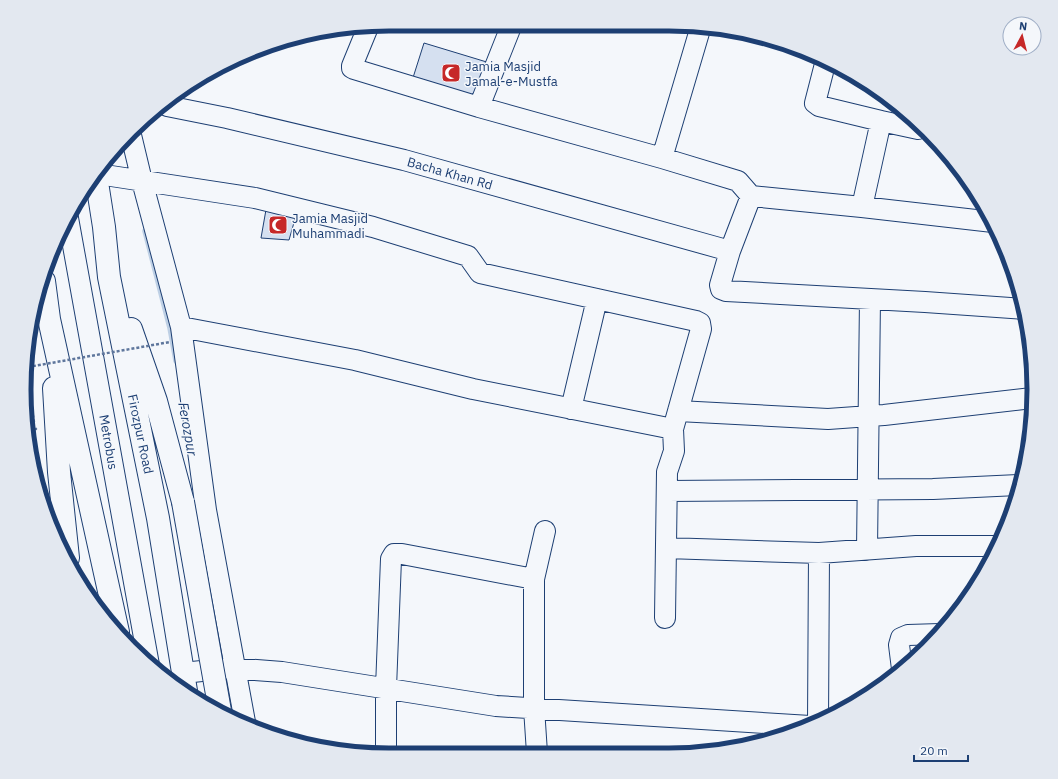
<svg xmlns="http://www.w3.org/2000/svg" width="1058" height="779" font-family="'IBM Plex Sans',sans-serif">
<rect width="100%" height="100%" fill="#f4f7fb"/>
<g fill="none" stroke-linecap="round" stroke-linejoin="round">
<path stroke="#bed0e5" stroke-width="5.5" d="M 145,231 L 170,328 L 176,361"/>
</g>
<path fill="#d5e0f0" stroke="#1d3f73" d="M 424,43 L 490,63 L 477,104 L 411,84 Z
M 267,204 L 297,212 L 289,240 L 261,238 Z"/>
<g fill="none" stroke-linecap="round" stroke-linejoin="round">
<g stroke="#1d3f73" stroke-width="22">
<path id="minor" d="M 368,27 L 352,66 L 352,68 L 354,69 L 479,107 L 662,158 L 738,181 L 751,196
M 825,64 L 815,103 L 819,106 L 881,121
M 167,106 L 227,118 L 404,160 L 730,251
M 479,107 L 512,24
M 131,135 L 142,181 L 181,327 L 206,510 L 245,722
M 662,158 L 701,26
M 98,174 L 255,198 L 373,227 L 468,256 L 480,273 L 696,321 L 700,323 L 701,329 L 673,429
M 862,207 L 881,121 L 918,129
M 68,218 L 149,665
M 993,222 L 862,207 L 751,196 L 730,251 L 720,285 L 721,289 L 726,291 L 925,302 L 1024,309
M 181,327 L 355,360 L 473,389 L 673,429 L 674,451 L 667,472 L 665,618
M 571,409 L 597,299
M 678,411 L 828,419 L 884,415 L 1032,398
M 667,491 L 933,489 L 1020,485
M 666,548 L 819,553 L 916,546 L 997,546
M 867,550 L 870,299
M 902,669 L 899,645 L 901,638 L 908,635 L 940,634
M 183,673 L 230,668 L 282,672 L 496,706 L 810,726
M 818,722 L 819,553
M 537,753 L 534,708 L 534,579 L 545,531
M 386,754 L 386,688 L 391,559 L 394,554 L 402,554 L 534,579"/>
</g>
<g stroke="#1d3f73" stroke-width="24">
<path id="major" d="M 96,176 L 104,227 L 109,277 L 158,518 L 186,691
M 44,281 L 49,319 L 118,632
M 131,329 L 156,401 L 183,502
M 54,388 L 59,472 L 68,558"/>
</g>
<path stroke="#5e769c" stroke-width="2.5" stroke-dasharray="3 2" stroke-linecap="butt" d="M 27,380 L 34,422
M 29,430 L 36,429 L 35,427"/>
<use href="#minor" stroke="#f4f7fb" stroke-width="20"/>
<use href="#major" stroke="#f4f7fb" stroke-width="22"/>
<g stroke="#1d3f73" stroke-width="24" stroke-linecap="butt">
<path id="major-bridge" d="M 183,502 L 220,711"/>
</g>
<path stroke="#5e769c" stroke-width="2.5" stroke-dasharray="3 2" stroke-linecap="butt" d="M 28,367 L 170,342"/>
<use href="#major-bridge" stroke="#f4f7fb" stroke-width="22"/>
</g>
<defs>
<g id="mosque-square" transform="scale(1)"><rect x="-9" y="-9" width="18" height="18" rx="4" fill="#c62828" stroke="#f4f7fb"/><path d="M3.5-4.9A6 6 0 1 0 3.5 4.9A5 5 0 1 1 3.5-4.9Z" fill="#fff"/></g>
</defs>
<g fill-rule="evenodd">
<use href="#mosque-square" x="451" y="73"/>
<use href="#mosque-square" x="278" y="225"/>
</g>
<g text-anchor="middle" stroke-width="3" stroke-linejoin="round" paint-order="stroke">
<g font-size="13" fill="#1d3f73" stroke="#f4f7fb" text-anchor="start">
<text x="465" y="71">Jamia Masjid<tspan x="465" dy="15">Jamal-e-Mustfa</tspan></text>
<text x="292" y="223">Jamia Masjid<tspan x="292" dy="15">Muhammadi</tspan></text>
</g>
<g font-size="13" fill="#1d3f73" stroke="#f4f7fb">
<text transform="translate(450 173) rotate(16)" y="5">Bacha Khan Rd</text>
<text transform="translate(141 434) rotate(78)" y="5">Firozpur Road</text>
<text transform="translate(109 442) rotate(80)" y="5">Metrobus</text>
</g>
<g font-size="14" font-style="italic" fill="#1d3f73" stroke="#f4f7fb">
<text transform="translate(188 429) rotate(80)" y="5">Ferozpur</text>
</g>
</g>
<path d="M0 0H1058V779H0ZM389 31H669A358 358 0 0 1 1027 389V390A358 358 0 0 1 669 748H389A358 358 0 0 1 31 390V389A358 358 0 0 1 389 31Z" fill="#e3e8f0" fill-rule="evenodd"/>
<path fill="none" stroke="#1d3f73" stroke-width="5" d="M389 31H669A358 358 0 0 1 1027 389V390A358 358 0 0 1 669 748H389A358 358 0 0 1 31 390V389A358 358 0 0 1 389 31Z"/>
<g transform="translate(1022 36) rotate(7)"><circle r="19" fill="#f4f7fb" stroke="#9eadc5"/>
<path d="M0-3L7 15L0 10L-7 15Z" fill="#c62828"/>
<text y="-6" font-size="11" font-weight="bold" text-anchor="middle" fill="#1d3f73">N</text>
</g>
<path d="M914 755v6h54v-6" fill="none" stroke="#1d3f73" stroke-width="2"/>
<text x="920" y="755" font-size="12" fill="#1d3f73" stroke="#f4f7fb" stroke-width="3" paint-order="stroke">20 m</text>
</svg>
